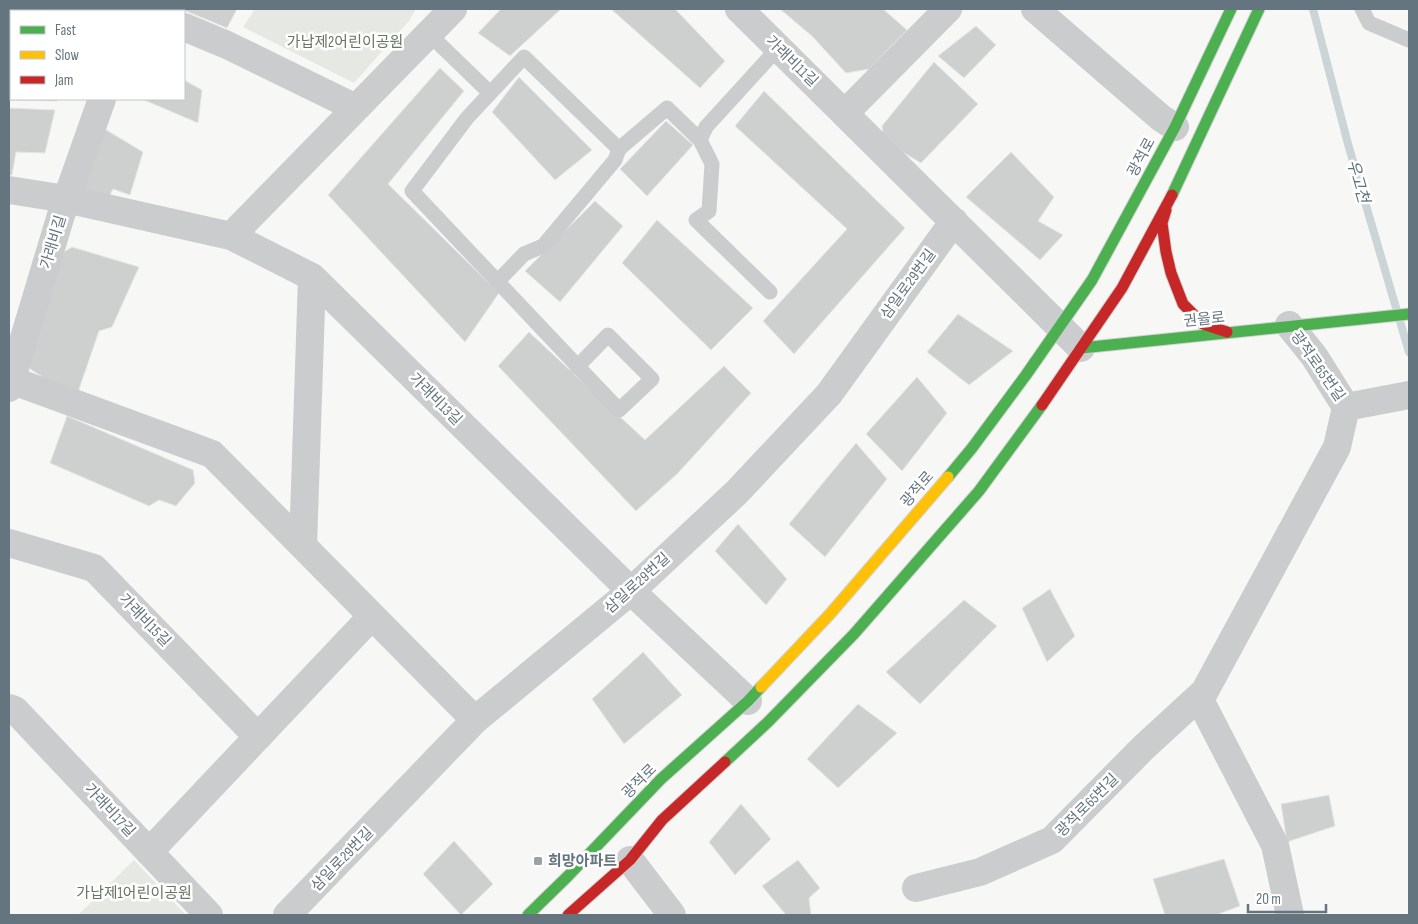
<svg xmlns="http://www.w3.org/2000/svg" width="1418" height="924" font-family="'Sofia Sans Condensed','Noto Sans KR',sans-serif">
<rect width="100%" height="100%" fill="#f7f7f6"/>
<path fill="#e6e9e3" d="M 255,9 L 416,9 L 409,21 L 354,83 L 243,27 Z
M 134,860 L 186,915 L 78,915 Z"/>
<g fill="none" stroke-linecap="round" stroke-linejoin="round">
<path stroke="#cbd4d6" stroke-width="8" d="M 1313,9 L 1348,144 L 1409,352"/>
</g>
<path fill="#ced0d0" stroke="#e6e6e6" d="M 9,9 L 90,9 L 90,11 L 11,11 L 11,99 L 58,99 L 57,101 L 9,100 Z
M 181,9 L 237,9 L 227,28 Z
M 501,9 L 561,9 L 510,56 L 478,33 Z
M 611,9 L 675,9 L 725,61 L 700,88 Z
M 780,9 L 883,9 L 907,30 L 869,69 L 846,73 L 812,36 Z
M 976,26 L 996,45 L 964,78 L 938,56 Z
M 934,62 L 978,104 L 921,163 L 884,141 L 882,126 Z
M 440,68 L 464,91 L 388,184 L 499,293 L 465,342 L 328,195 Z
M 519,77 L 592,150 L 555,180 L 492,112 Z
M 184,80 L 202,90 L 198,123 L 142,99 L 184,99 Z
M 764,91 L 905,228 L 794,354 L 763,321 L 847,229 L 735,126 Z
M 9,108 L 55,110 L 45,153 L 16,152 L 12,175 L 9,175 Z
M 666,121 L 693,145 L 647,196 L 620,169 Z
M 103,128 L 143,152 L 130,195 L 113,189 L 106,202 L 79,194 Z
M 1011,152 L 1054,197 L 1038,221 L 1063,235 L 1040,260 L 966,197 Z
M 595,201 L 623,226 L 560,302 L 525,271 Z
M 657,220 L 753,308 L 711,350 L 622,263 Z
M 72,247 L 139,267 L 112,327 L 99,331 L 76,398 L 27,367 L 56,257 Z
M 958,314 L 1013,351 L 969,385 L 927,352 Z
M 529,332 L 645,440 L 724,366 L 751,393 L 677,474 L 636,511 L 498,366 Z
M 917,377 L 947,413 L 902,471 L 866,434 Z
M 67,416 L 193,470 L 195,483 L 176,506 L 159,500 L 149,506 L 50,463 Z
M 856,443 L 887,479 L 825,557 L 789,524 Z
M 738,524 L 787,579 L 766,605 L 715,551 Z
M 1050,589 L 1075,636 L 1047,662 L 1022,608 Z
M 964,600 L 997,626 L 920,704 L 886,672 Z
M 643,652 L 682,695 L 624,744 L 592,699 Z
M 858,704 L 897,733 L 838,788 L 807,759 Z
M 1329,795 L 1335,826 L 1287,842 L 1281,804 Z
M 741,804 L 771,839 L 735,875 L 709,842 Z
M 454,841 L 493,884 L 461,915 L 423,874 Z
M 1224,859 L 1240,906 L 1216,915 L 1165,915 L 1153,879 Z
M 798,860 L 820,888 L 809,898 L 811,915 L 786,915 L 762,886 Z"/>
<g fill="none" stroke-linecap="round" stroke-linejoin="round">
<g stroke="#d3d4d5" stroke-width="13">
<path id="fast" d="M 1172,195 L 1259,9
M 1081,348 L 1409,314
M 948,477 L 972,448 L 1026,375 L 1092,280 L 1175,127 L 1231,9
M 725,762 L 768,722 L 854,634 L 979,491 L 1042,405
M 528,915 L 568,876 L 661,779 L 748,701 L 761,687"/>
</g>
<g stroke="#d3d4d5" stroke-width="13">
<path id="slow" d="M 761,687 L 830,614 L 948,477"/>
</g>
<g stroke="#d3d4d5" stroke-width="13">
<path id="jam" d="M 1166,210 L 1162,223 L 1166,252 L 1171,273 L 1183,304 L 1203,324 L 1227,332
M 1042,405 L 1122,288 L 1172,195
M 568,915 L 630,860 L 662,820 L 725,762"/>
</g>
<path stroke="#cbcccd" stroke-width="15" d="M 1362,9 L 1369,23 L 1409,40
M 429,34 L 490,93
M 700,140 L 712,164 L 709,211 L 696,220 L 770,292
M 498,281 L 524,254 L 543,246 L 615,160 L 619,149 L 667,108 L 700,140 L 706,127 L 779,47
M 577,367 L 608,335 L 652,379 L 619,410 L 412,191 L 467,118 L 524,57 L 619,149"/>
<path stroke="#cbcccd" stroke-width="28" d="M 140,9 L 146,11
M 739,9 L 1081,348
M 1035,9 L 1161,118 L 1175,127
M 184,27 L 227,45 L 356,108
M 845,113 L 948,9
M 9,190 L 66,199 L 231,236 L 312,277 L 631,591 L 748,701
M 231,236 L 453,9
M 1289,325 L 1314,356 L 1346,407 L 1337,447 L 1200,700 L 1275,845 L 1290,915
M 11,380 L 212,454 L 475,720
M 9,388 L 61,215 L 102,99
M 1346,407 L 1409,395
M 9,543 L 94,568 L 258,737
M 303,546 L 312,277
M 9,708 L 15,710 L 209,915
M 149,852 L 372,616
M 630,860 L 672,915
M 916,888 L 980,872 L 1052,840 L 1143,748 L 1205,691
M 287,915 L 475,720 L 631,591 L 737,492 L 829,394 L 954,221"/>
<use href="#fast" stroke="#4caf50" stroke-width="11"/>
<use href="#slow" stroke="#ffc107" stroke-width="11"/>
<use href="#jam" stroke="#c62828" stroke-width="11"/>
</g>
<rect fill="#97a2a9" stroke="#fff" stroke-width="2" x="533" y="856" width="10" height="10" rx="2.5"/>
<g text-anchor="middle" stroke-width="5" stroke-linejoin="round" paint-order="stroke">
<g font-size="15" fill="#677862" stroke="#fff">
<text x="345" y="47">가납제2어린이공원</text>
<text x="134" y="898">가납제1어린이공원</text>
</g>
<g font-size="15" fill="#64757f" stroke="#fff">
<text transform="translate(792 61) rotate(44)" y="5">가래비11길</text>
<text transform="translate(1141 157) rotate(-62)" y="5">광적로</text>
<text transform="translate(53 242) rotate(-73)" y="5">가래비길</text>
<text transform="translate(908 284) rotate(-54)" y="5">삼일로29번길</text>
<text transform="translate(1204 319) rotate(-6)" y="5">권율로</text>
<text transform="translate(1318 366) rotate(55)" y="5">광적로65번길</text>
<text transform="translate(436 399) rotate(45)" y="5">가래비13길</text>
<text transform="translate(917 489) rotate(-49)" y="5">광적로</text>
<text transform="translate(637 583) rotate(-42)" y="5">삼일로29번길</text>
<text transform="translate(145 620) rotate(46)" y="5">가래비15길</text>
<text transform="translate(639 781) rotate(-45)" y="5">광적로</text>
<text transform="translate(1087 805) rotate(-45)" y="5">광적로65번길</text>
<text transform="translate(110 810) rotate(47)" y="5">가래비17길</text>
<text transform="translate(342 859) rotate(-46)" y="5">삼일로29번길</text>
</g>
<g font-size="15" font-weight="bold" fill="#64757f" stroke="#fff" text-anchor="start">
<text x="548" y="866">희망아파트</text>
</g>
<g font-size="16" font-style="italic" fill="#5e747a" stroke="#fff">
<text transform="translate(1359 181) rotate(74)" y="6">우고천</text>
</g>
</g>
<rect width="1418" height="924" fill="none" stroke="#64757f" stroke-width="20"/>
<rect x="10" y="10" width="175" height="90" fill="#ffffff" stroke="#c1c8cc"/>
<rect x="20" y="26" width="25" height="8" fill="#4caf50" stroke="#c1c8cc"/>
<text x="55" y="35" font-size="15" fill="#64757f">Fast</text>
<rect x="20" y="51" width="25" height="8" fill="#ffc107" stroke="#c1c8cc"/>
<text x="55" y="60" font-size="15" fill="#64757f">Slow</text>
<rect x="20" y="76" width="25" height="8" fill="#c62828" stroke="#c1c8cc"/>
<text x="55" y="85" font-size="15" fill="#64757f">Jam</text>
<path d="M1248 904v8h78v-8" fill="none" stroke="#64757f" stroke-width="2.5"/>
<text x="1256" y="904" font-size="15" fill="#64757f" stroke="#ffffff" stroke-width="4" paint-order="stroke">20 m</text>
</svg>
